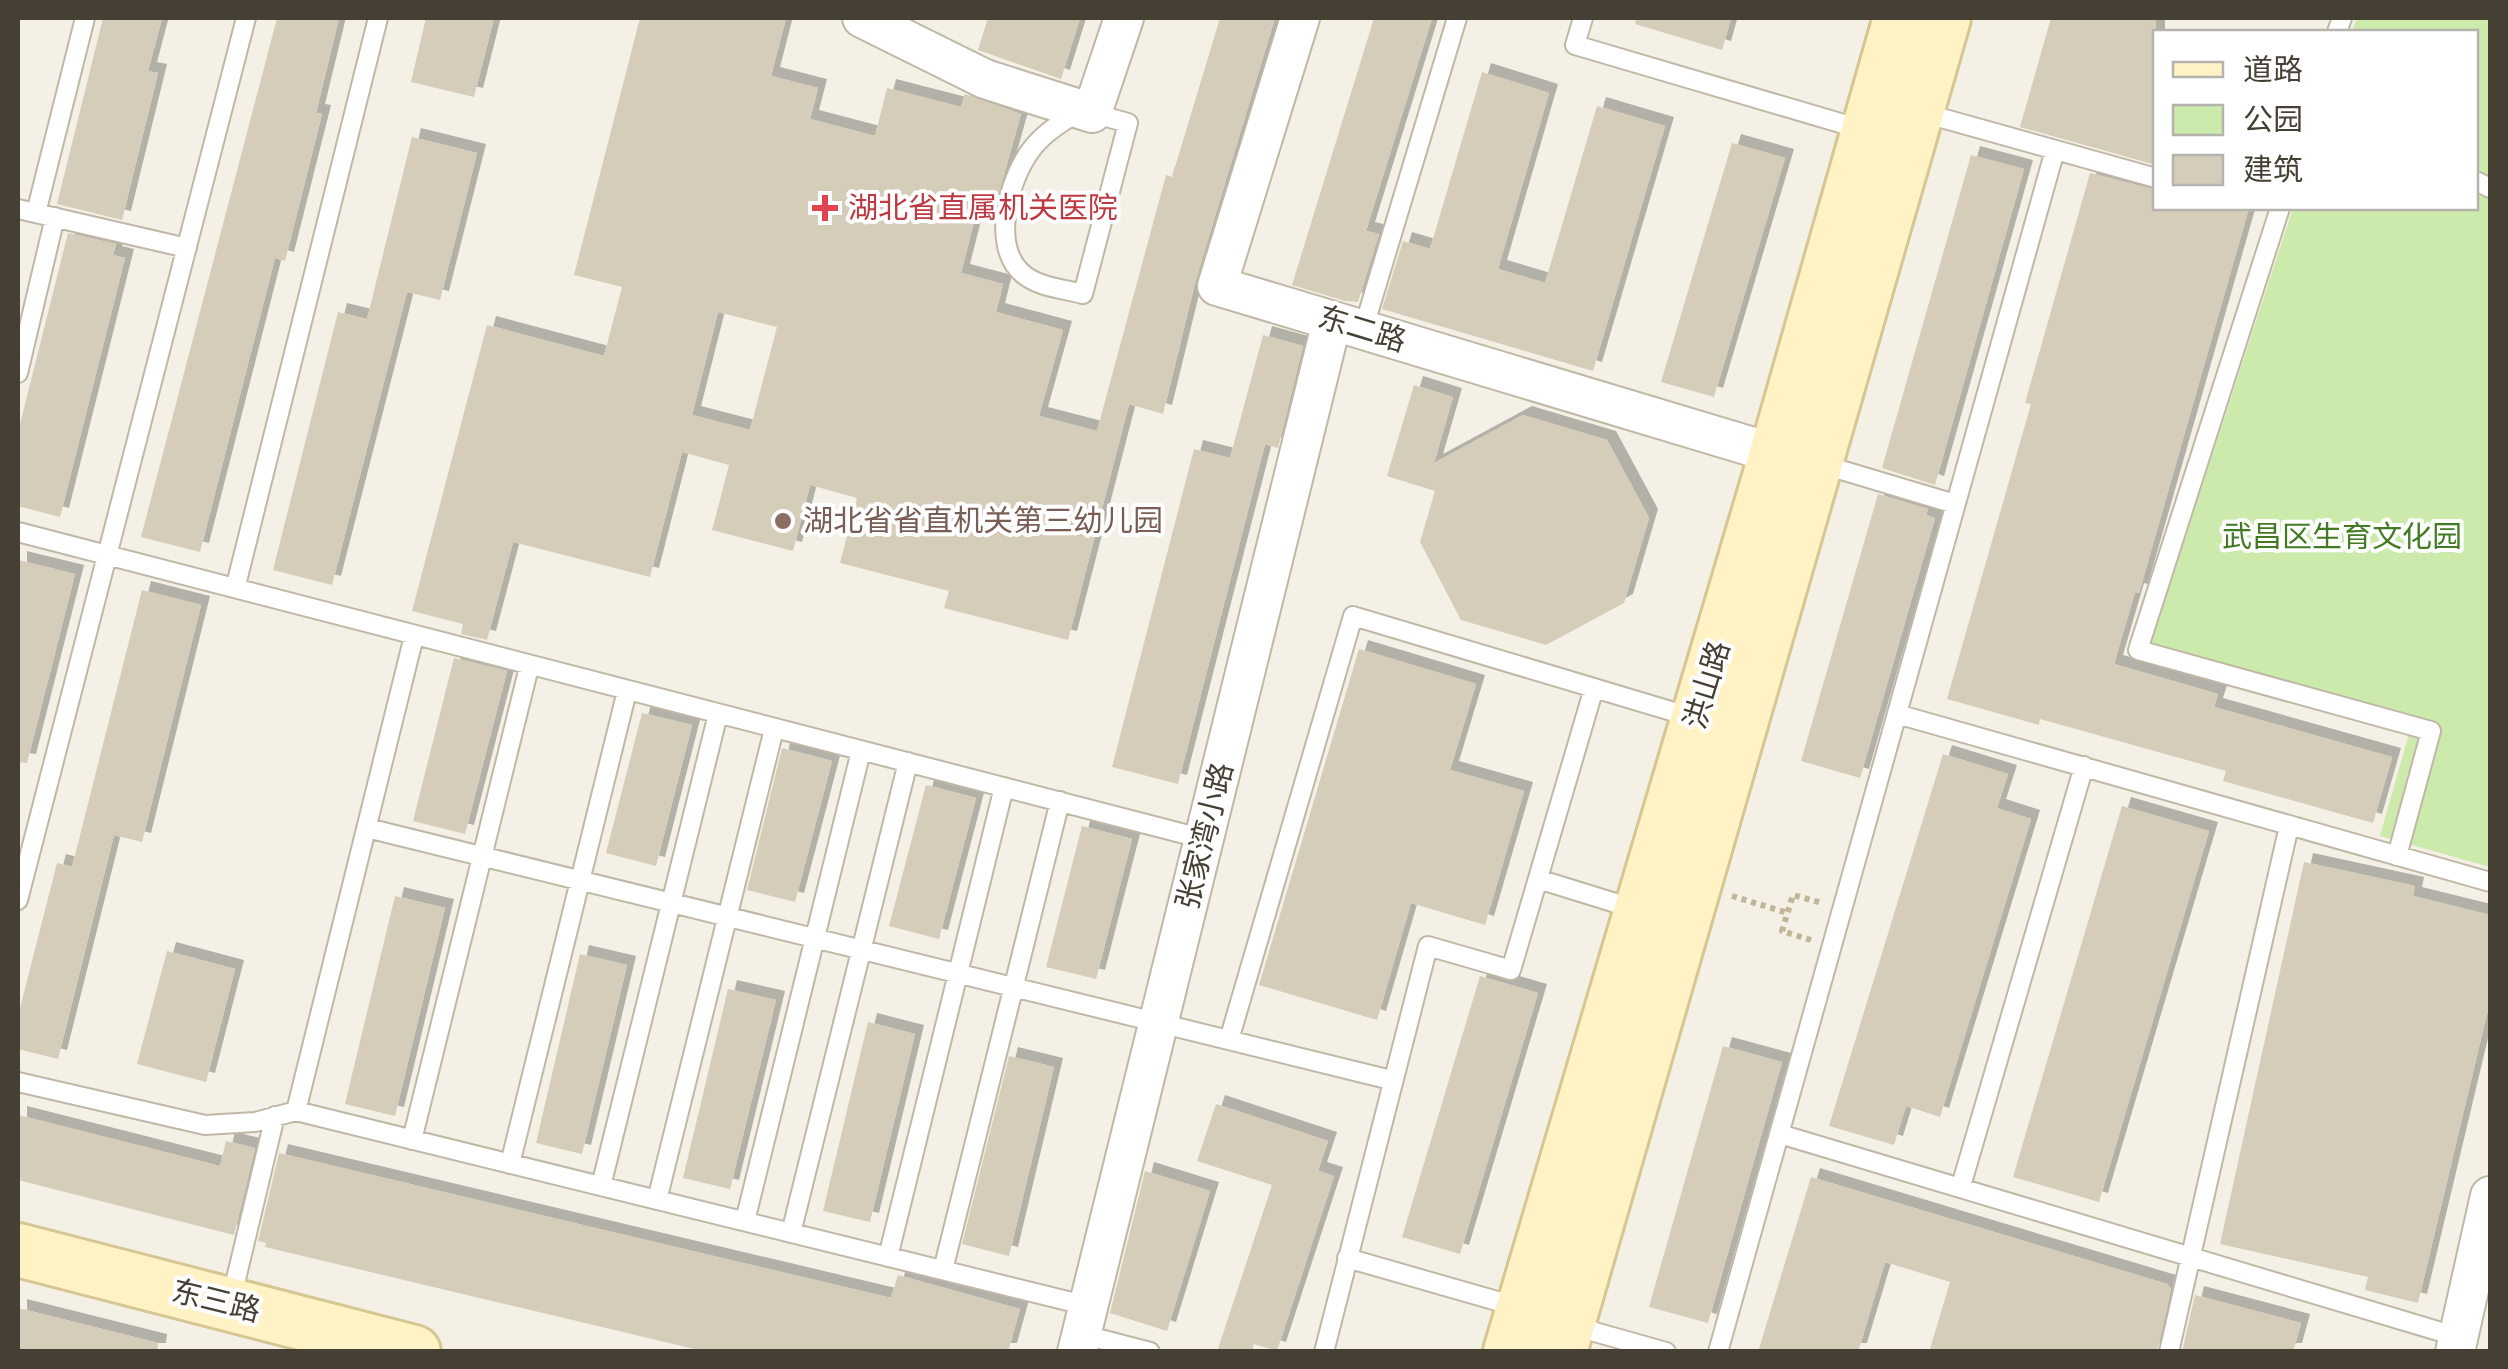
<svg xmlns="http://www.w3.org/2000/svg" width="2508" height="1369" font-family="Roboto,'Noto Sans SC',sans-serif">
<defs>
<filter id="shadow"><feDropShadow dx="9" dy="-9" stdDeviation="0" flood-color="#0004"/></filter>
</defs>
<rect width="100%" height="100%" fill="#f4f0e5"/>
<path fill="#cceaab" d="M 2357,18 L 2490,18 L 2490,867 L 2380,836 L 2414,716 L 2151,643 L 2293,208 L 2476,208 L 2476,32 L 2352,32 Z"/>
<path fill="#d6ccba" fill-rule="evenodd" filter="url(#shadow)" d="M 103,18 L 162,18 L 148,71 L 158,73 L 122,220 L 57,204 Z
M 277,18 L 339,18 L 316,113 L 322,114 L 285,261 L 275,258 L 200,552 L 141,537 Z
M 426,18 L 494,18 L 474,97 L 411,82 Z
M 640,18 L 786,18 L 771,76 L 818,88 L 810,119 L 875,136 L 887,88 L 961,107 L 965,94 L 1021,114 L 996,203 L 980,198 L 961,273 L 1003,284 L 996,312 L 1063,330 L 1039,416 L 1097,431 L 1166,175 L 1172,177 L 1220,18 L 1275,18 L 1196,279 L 1163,414 L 1129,404 L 1068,640 L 944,608 L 949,591 L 840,563 L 857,498 L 810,485 L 793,551 L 712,530 L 729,465 L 682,452 L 650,577 L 513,542 L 487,640 L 461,634 L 463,624 L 412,611 L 487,325 L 604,356 L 622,287 L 574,275 ZM 718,312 L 777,327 L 750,430 L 692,415 Z
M 988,18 L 1080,18 L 1061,79 L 978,50 Z
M 1374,18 L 1432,18 L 1366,231 L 1379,234 L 1358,302 L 1345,301 L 1292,285 Z
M 1636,18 L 1731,18 L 1722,50 L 1635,24 Z
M 2051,18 L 2156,18 L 2156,165 L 2020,127 Z
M 1482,72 L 1549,93 L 1498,269 L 1545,283 L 1597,106 L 1665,126 L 1593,371 L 1382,309 L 1403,241 L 1430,249 Z
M 412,137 L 477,153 L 440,300 L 407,292 L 332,585 L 273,570 L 338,312 L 367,319 Z
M 1732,143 L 1785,158 L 1714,397 L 1661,382 Z
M 1971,155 L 2024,169 L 1935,485 L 1882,468 Z
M 2090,173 L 2156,190 L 2156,208 L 2249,208 L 2139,593 L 2135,592 L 2114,664 L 2218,694 L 2214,707 L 2392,757 L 2373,823 L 2223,781 L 2226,771 L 2040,719 L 2039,725 L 1947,699 L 2031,404 L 2025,403 Z
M 68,233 L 116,244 L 113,255 L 125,258 L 60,517 L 18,506 L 18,432 Z
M 1263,335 L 1303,346 L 1278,448 L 1265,444 L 1178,784 L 1112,767 L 1194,449 L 1230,458 Z
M 1414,385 L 1453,397 L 1434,463 L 1523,415 L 1607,440 L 1649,518 L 1624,603 L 1546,645 L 1461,620 L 1420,542 L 1435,491 L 1387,476 Z
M 1878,494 L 1928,509 L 1926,515 L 1935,518 L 1860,778 L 1801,761 Z
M 18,560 L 75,574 L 27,763 L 18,762 Z
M 142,590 L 201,605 L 142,842 L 114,835 L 58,1059 L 18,1049 L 18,1016 L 57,863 L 72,867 Z
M 1359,649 L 1476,684 L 1450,770 L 1524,791 L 1485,925 L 1411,903 L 1377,1020 L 1259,985 Z
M 454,658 L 507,671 L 465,834 L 413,821 Z
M 642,713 L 692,725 L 656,866 L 606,853 Z
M 782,748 L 832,761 L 795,902 L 747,890 Z
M 1943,754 L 2008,774 L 1997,808 L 2031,819 L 1940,1117 L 1906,1106 L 1894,1145 L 1829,1126 Z
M 926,785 L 976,798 L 939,939 L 889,926 Z
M 2122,806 L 2209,831 L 2099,1202 L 2013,1177 Z
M 1082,826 L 1132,839 L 1096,979 L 1046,967 Z
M 2304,862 L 2415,886 L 2413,896 L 2490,915 L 2490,1001 L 2418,1303 L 2365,1290 L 2368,1277 L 2220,1244 Z
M 395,896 L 445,908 L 395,1116 L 345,1104 Z
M 167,951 L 235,969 L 206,1082 L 137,1064 Z
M 580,954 L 627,965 L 582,1154 L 536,1143 Z
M 1480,976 L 1538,993 L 1460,1254 L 1402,1237 Z
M 728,989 L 776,1000 L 730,1189 L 683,1178 Z
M 868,1022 L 915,1034 L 870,1222 L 823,1211 Z
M 1723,1046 L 1782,1062 L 1708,1323 L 1649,1307 Z
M 1009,1056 L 1054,1067 L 1009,1256 L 962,1244 Z
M 1216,1104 L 1328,1141 L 1318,1171 L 1334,1176 L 1277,1351 L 1254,1344 L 1252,1352 L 1217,1352 L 1272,1185 L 1197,1161 Z
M 18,1115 L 220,1166 L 226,1141 L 255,1148 L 234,1235 L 18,1180 Z
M 279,1153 L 891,1298 L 898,1275 L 1020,1309 L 1008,1352 L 707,1352 L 265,1247 L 266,1243 L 258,1241 Z
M 1145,1171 L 1210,1191 L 1167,1331 L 1110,1313 Z
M 1811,1177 L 2167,1284 L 2171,1289 L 2157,1352 L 1929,1352 L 1950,1282 L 1885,1262 L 1858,1352 L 1758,1352 Z
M 2195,1295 L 2301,1323 L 2293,1352 L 2182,1352 Z
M 18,1308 L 158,1343 L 157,1352 L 18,1352 Z"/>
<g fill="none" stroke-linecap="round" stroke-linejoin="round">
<g stroke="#c0b8a7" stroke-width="22">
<path id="lane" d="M 1583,18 L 1575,45 L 1864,130
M 2337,32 L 2342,18
M 1080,110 C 1063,122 1044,132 1031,150 C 1009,179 990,246 1023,274 C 1038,287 1064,289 1083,294 L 1128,123 L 1092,113
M 1920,112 L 2156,178
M 2476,181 L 2490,188
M 2280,208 L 2138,650 L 2431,731 L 2397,856
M 18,209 L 187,248
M 36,213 L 85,18
M 1363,330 L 1457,18
M 18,373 L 55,217
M 1821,464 L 1955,504
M 18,532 L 1204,839
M 236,585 L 378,18
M 414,636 L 296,1111 L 1088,1306
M 1897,714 L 2490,882
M 367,828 L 1391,1080
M 1538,879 L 1635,909
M 18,900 L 246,18
M 1229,1040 L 1353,616 L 1691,717
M 18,1082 L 205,1125 L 255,1122 L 296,1111
M 1780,1134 L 2458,1337
M 412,1140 L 529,667
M 510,1164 L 627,691
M 601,1186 L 718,714
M 1961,1186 L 2084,766
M 657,1200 L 774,729
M 745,1221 L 861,751
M 791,1233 L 908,762
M 888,1257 L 1004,787
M 1347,1258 L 1518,1307
M 943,1270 L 1060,801
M 231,1300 L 275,1116
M 1570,1325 L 1666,1352
M 1081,1334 L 1150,1352
M 1324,1352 L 1428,946 L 1511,970 L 1594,688
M 1718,1352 L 2055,150
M 2169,1352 L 2289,826"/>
</g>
<g stroke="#c0b8a7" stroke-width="42">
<path id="street" d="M 862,18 L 985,79 L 1092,113 L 1124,18
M 1300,18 L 1217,286 L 1776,454
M 1077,1352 L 1332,321
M 2455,1352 L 2490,1196"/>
</g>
<g stroke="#d6c692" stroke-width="58">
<path id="secondary" d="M 18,1250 L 414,1352
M 1510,1352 L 1776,454 L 1900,18
M 1560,1352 L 1944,18"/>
</g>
<path stroke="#c2b498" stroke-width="6" stroke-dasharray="5 5" stroke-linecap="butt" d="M 1732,896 L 1788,913
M 1811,940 L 1782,931 L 1793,895 L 1822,903"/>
<use href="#lane" stroke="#fff" stroke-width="18"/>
<use href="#street" stroke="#fff" stroke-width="38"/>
<use href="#secondary" stroke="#fff2c4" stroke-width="52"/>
</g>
<path fill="#e0444e" stroke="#fff" stroke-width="4" d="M820 193h10v10h10v10h-10v10h-10v-10h-10v-10h10z"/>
<circle fill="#8d6e63" stroke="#fff" stroke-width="4" cx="783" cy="521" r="10"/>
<g text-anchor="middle" stroke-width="8" stroke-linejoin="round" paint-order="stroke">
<g font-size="30" fill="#be3a42" stroke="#fff" text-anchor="start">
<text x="848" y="218">湖北省直属机关医院</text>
</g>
<g font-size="30" fill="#464034" stroke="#fff">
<text transform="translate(1362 329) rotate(17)" y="10">东二路</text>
<text transform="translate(1707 685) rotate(-73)" y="10">洪山路</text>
<text transform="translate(1205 836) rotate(-76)" y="10">张家湾小路</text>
<text transform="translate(216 1301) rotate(14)" y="10">东三路</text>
</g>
<g font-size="30" fill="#785e54" stroke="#fff" text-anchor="start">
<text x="803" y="531">湖北省省直机关第三幼儿园</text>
</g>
<g font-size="30" fill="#437b24" stroke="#fff">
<text x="2342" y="547">武昌区生育文化园</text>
</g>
</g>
<rect width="2508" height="1369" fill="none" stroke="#464034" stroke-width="40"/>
<rect x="2153" y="30" width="325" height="180" fill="#ffffff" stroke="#b5b3ae" stroke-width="2.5"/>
<rect x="2173" y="62" width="50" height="15" fill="#fff2c4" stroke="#b5b3ae" stroke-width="2.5"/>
<text x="2243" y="80" font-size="30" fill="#464034">道路</text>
<rect x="2173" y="105" width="50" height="30" fill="#cceaab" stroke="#b5b3ae" stroke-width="2.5"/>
<text x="2243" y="130" font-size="30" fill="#464034">公园</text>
<rect x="2173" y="155" width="50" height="30" fill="#d6ccba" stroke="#b5b3ae" stroke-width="2.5"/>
<text x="2243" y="180" font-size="30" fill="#464034">建筑</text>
</svg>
